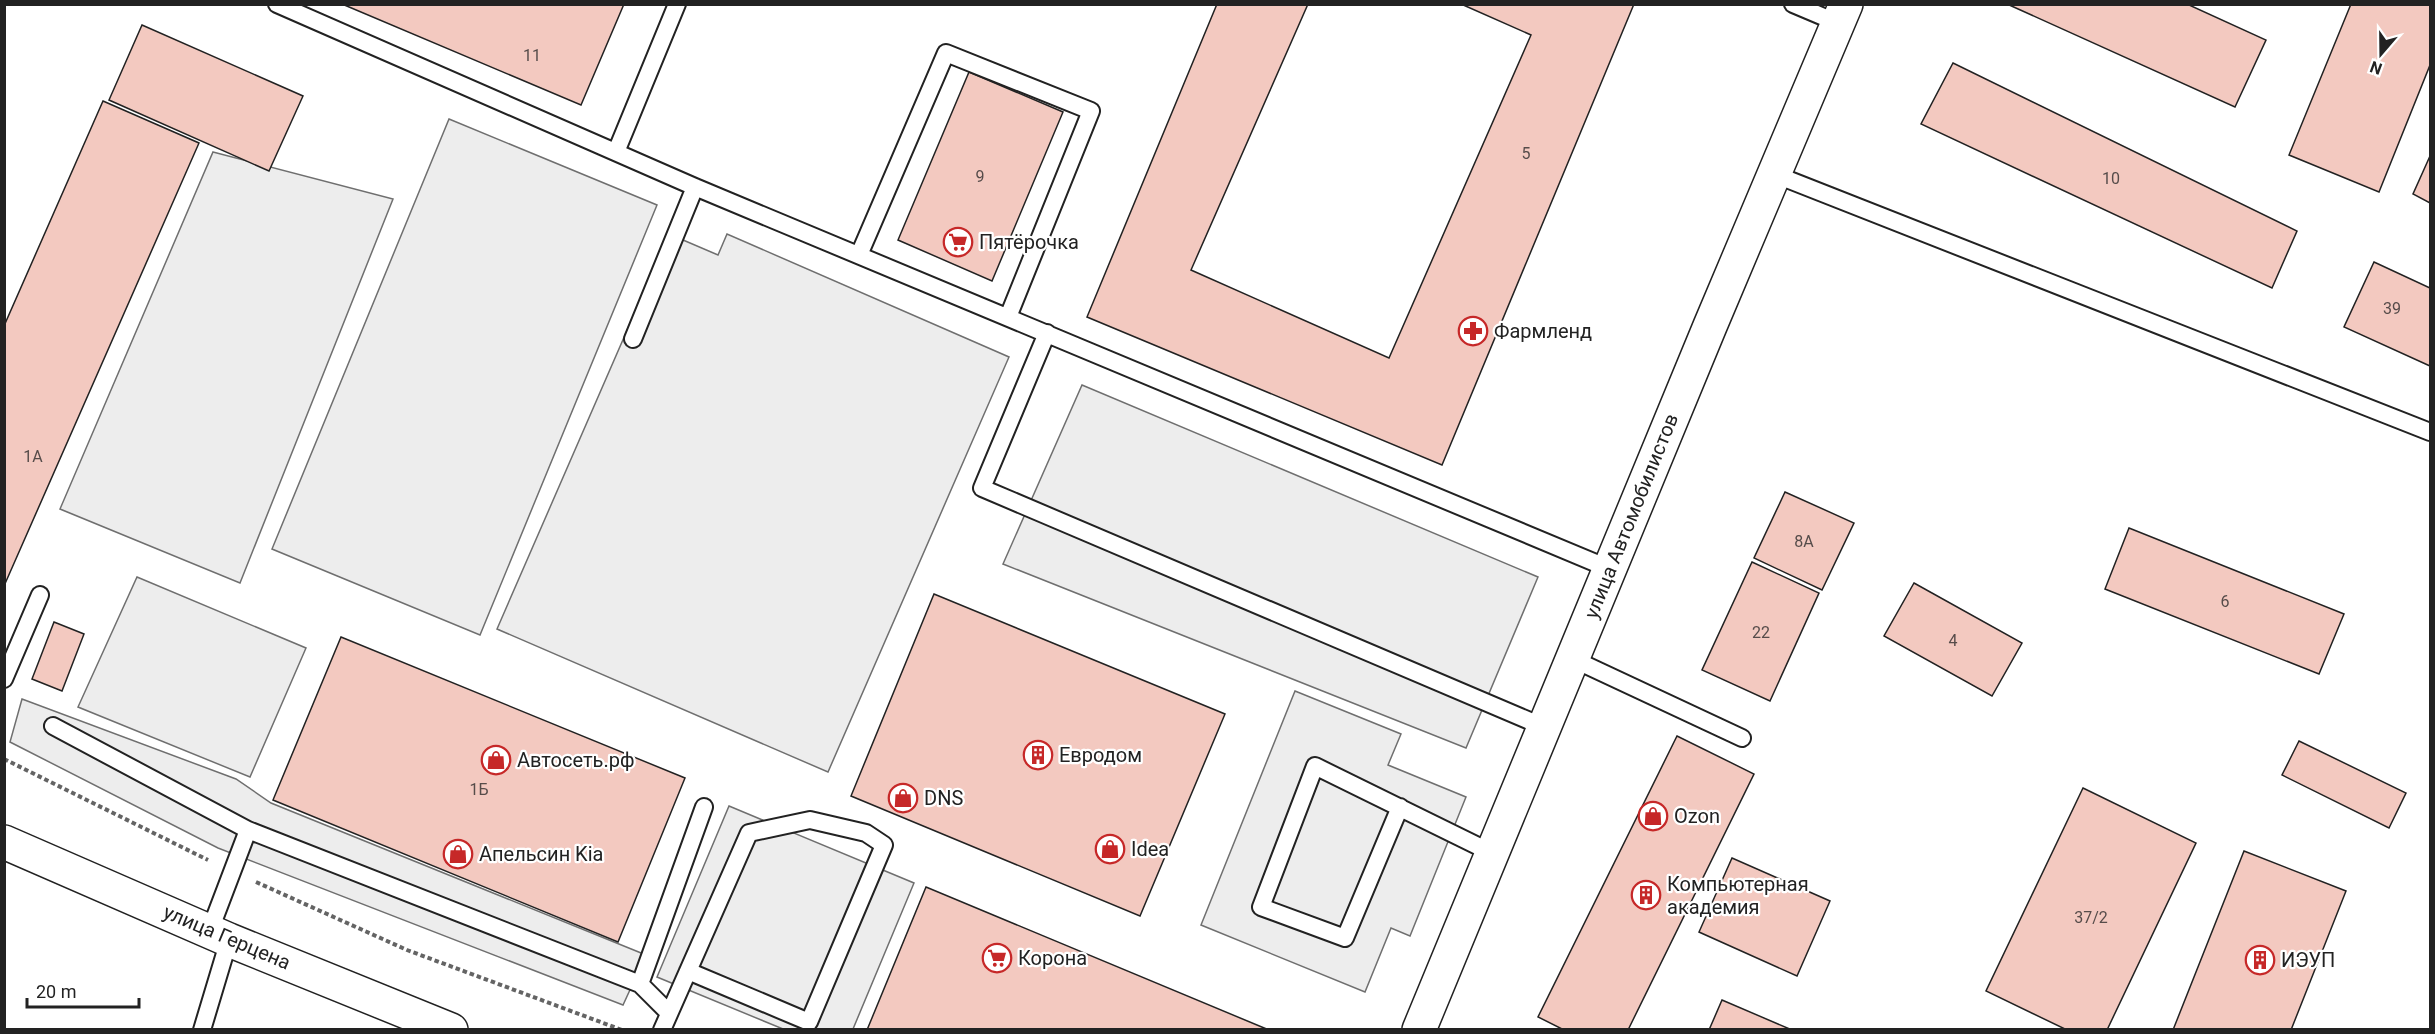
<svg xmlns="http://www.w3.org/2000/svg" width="2435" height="1034" font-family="Roboto,sans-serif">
<rect width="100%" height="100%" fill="#fff"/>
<path fill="#ededed" stroke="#6f6f6f" stroke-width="1.5" d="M 449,119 L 657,205 L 480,635 L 272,549 Z
M 213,152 L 393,199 L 240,583 L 60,509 Z
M 669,234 L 718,255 L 727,234 L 1009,357 L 828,772 L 497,629 Z
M 1082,385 L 1538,577 L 1466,748 L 1003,564 Z
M 137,577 L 306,648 L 250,777 L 78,707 Z
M 1295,691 L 1401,734 L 1388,765 L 1466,797 L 1410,936 L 1391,928 L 1365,992 L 1201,925 Z
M 22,699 L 236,779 L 271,803 L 646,955 L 623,1005 L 218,848 L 10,742 Z
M 729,806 L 914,883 L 853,1029 L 783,1029 L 657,977 Z"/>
<path fill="#f3c9c0" stroke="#222" stroke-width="1.5" d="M 342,4 L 624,4 L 581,105 Z
M 1217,4 L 1308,4 L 1191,270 L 1389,358 L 1531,35 L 1461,4 L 1634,4 L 1442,465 L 1087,317 Z
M 2007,4 L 2187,4 L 2266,40 L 2235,107 Z
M 2351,4 L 2430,4 L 2430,65 L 2379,192 L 2289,155 Z
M 142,25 L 303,96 L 269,171 L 109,100 Z
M 1953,63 L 2297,231 L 2272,288 L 1921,124 Z
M 969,72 L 1063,112 L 992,281 L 898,240 Z
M 103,101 L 199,143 L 4,586 L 4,326 Z
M 2430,156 L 2430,203 L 2413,194 Z
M 2374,262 L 2430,288 L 2430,366 L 2344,327 Z
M 1785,492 L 1854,523 L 1822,590 L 1754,558 Z
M 2129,528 L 2344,614 L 2319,674 L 2105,589 Z
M 1752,562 L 1819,593 L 1770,701 L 1702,670 Z
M 1914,583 L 2022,643 L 1992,696 L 1884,636 Z
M 934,594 L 1225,714 L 1140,916 L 851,796 Z
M 54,622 L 84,634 L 62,691 L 32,679 Z
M 341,637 L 685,778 L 618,942 L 273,800 Z
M 1677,736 L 1754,774 L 1628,1030 L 1564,1030 L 1538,1017 Z
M 2299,741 L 2406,793 L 2389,828 L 2282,775 Z
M 2083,788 L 2196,843 L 2107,1030 L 2067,1030 L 1986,991 Z
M 2244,851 L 2346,891 L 2291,1030 L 2173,1030 Z
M 1732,858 L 1830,901 L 1797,976 L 1699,932 Z
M 926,887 L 1269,1030 L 867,1030 Z
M 1722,1000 L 1792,1030 L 1709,1030 Z"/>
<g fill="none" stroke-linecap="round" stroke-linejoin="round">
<g stroke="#222" stroke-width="20">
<path id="lane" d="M 277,4 L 695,187 L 1610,569
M 1793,4 L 1838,23
M 616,152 L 677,4
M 1774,174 L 2430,432
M 859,255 L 946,53 L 1091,111 L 1008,317
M 1047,333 L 982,488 L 1544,727
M 633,339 L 695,187
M 1573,659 L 1742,738
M 4,679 L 40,595
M 53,726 L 248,830 L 640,984
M 1400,807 L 1345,938 L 1261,907 L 1315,766 L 1492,853
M 210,930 L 248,830
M 669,1013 L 640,984 L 704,807
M 202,1030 L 229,940
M 662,1030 L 749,833 L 810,820 L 866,833 L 884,845 L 809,1022 L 688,971"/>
</g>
<g stroke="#222" stroke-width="36">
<path id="street" d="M 1419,1030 L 1710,326 L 1846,4"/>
</g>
<g stroke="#222" stroke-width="36">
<path id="secondary" d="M 4,842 L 229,940 L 451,1030"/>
</g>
<path stroke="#646464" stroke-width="4" stroke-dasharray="4.5 3" stroke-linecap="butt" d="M 4,759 L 208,860
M 256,882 L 407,950 L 622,1030"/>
<use href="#lane" stroke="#fff" stroke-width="16"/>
<use href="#street" stroke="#fff" stroke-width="33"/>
<use href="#secondary" stroke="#fff" stroke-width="33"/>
</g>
<defs>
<g id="supermarket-ring" transform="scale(1.5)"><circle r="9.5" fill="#fff" stroke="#c62828" stroke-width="1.5"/><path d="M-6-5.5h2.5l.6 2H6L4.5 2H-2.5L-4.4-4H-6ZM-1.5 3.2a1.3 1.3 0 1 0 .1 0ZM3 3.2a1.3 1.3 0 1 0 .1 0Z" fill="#c62828"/></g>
<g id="pharmacy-ring" transform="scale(1.5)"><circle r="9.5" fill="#fff" stroke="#c62828" stroke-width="1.5"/><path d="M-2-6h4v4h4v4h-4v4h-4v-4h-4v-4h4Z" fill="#c62828"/></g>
<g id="building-ring" transform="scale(1.5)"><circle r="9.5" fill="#fff" stroke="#c62828" stroke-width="1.5"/><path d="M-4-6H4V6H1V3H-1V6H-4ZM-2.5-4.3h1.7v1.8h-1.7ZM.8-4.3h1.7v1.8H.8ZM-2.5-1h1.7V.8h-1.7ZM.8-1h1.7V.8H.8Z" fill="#c62828"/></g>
<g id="shop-ring" transform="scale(1.5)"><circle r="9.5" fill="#fff" stroke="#c62828" stroke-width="1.5"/><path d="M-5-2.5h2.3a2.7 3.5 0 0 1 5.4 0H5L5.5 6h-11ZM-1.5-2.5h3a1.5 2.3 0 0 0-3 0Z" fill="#c62828"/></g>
</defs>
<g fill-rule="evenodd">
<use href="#supermarket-ring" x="958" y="242"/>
<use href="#pharmacy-ring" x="1473" y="331"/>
<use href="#building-ring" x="1038" y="755"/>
<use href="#shop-ring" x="496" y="760"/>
<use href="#shop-ring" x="903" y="798"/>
<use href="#shop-ring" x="1653" y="816"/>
<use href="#shop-ring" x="1110" y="849"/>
<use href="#shop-ring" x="458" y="854"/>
<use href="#building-ring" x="1646" y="895"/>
<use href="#supermarket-ring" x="997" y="958"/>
<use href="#building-ring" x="2260" y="960"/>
</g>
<g text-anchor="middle" stroke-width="4.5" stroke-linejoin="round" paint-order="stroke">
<g font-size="16" fill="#564c4a">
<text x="532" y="61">11</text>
<text x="1526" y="159">5</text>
<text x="980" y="182">9</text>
<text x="2111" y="184">10</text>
<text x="2392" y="314">39</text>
<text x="33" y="462">1А</text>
<text x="1804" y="547">8А</text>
<text x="2225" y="607">6</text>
<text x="1761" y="638">22</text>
<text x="1953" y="646">4</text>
<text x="479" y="795">1Б</text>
<text x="2091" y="923">37/2</text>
</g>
<g font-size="20" fill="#222" stroke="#fff" text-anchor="start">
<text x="979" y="249">Пятёрочка</text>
<text x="1494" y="338">Фармленд</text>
<text x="1059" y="762">Евродом</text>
<text x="517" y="767">Автосеть.рф</text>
<text x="924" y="805">DNS</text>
<text x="1674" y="823">Ozon</text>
<text x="1131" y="856">Idea</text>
<text x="479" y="861">Апельсин Kia</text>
<text x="1667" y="891">Компьютерная<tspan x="1667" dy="23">академия</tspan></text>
<text x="1018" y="965">Корона</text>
<text x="2281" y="967">ИЭУП</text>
</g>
<g font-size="20" fill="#222" stroke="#fff">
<text transform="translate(1631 516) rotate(-68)" y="7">улица Автомобилистов</text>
<text transform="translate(227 937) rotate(23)" y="7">улица Герцена</text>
</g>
</g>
<rect width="2435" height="1034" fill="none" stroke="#222222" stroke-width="12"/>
<g transform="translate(2381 54) rotate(200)" stroke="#ffffff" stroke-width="4.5" paint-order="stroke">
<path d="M0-4.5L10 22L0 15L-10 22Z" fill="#222222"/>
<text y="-9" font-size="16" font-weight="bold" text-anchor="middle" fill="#222222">N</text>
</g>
<path d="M27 998v9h112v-9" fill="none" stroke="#222222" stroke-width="3"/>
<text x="36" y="998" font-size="18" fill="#222222" stroke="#ffffff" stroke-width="4.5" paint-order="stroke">20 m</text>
</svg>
